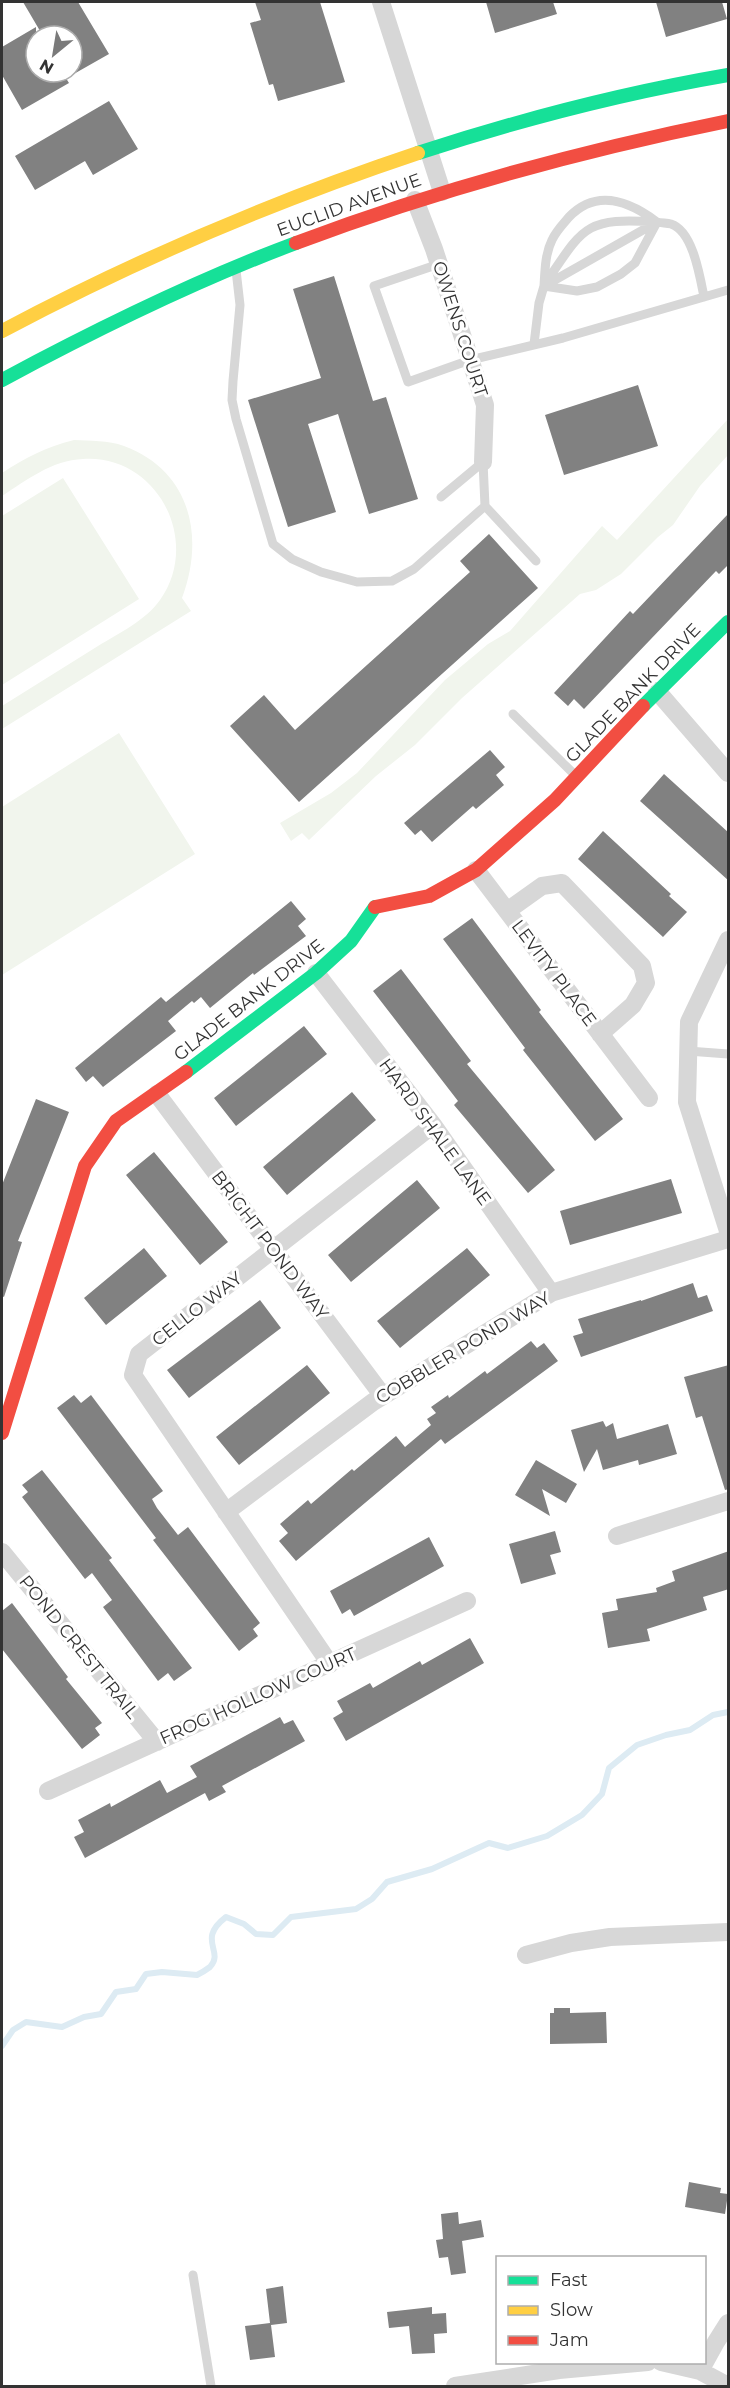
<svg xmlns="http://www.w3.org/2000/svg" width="730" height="2388" font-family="Montserrat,sans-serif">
<rect width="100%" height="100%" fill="#fff"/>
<path fill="#f1f5ed" d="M 728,419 L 728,455 L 700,486 L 673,525 L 658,537 L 621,574 L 596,590 L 580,594 L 462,698 L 415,745 L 376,776 L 309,840 L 302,833 L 291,841 L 280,823 L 331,793 L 357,773 L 445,680 L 488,644 L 510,631 L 602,526 L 617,540 Z
M 74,440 C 90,441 108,440 124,446 C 191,471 205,537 182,598 L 191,611 L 2,729 L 2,706 C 34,686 66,666 98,646 C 119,633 145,621 160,600 C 202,541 157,454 83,459 C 52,460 27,480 2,496 L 2,473 C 25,458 46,447 74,440 Z
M 63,478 L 139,599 L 2,685 L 2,516 Z
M 119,733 L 195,854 L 2,975 L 2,807 Z"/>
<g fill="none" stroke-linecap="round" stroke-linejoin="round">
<path stroke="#ddebf3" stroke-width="6" d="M 2,2046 L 13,2030 L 26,2022 L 62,2027 L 84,2017 L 101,2014 L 116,1992 L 136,1989 L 146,1974 L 162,1972 L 197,1975 C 201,1973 206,1970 210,1967 C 225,1951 196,1940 226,1917 L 244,1924 L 256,1934 L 273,1935 L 291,1917 L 356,1909 L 372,1899 L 387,1882 L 432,1869 L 489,1843 L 508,1848 L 547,1836 L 582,1815 L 602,1794 L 609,1768 L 637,1745 L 666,1735 L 690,1730 L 713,1715 L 728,1712"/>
</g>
<path fill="#818181" d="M 23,2 L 78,2 L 109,54 L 72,75 L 72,36 L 43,36 Z
M 255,2 L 320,2 L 345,82 L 278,101 L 273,84 L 269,85 L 250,23 L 261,20 Z
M 486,2 L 553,2 L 557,14 L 495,33 Z
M 656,2 L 722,2 L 727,19 L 666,37 Z
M 36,27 L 36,72 L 62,72 L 69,83 L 22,110 L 2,75 L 2,47 Z
M 109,101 L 138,149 L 93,175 L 85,161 L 35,190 L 15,156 Z
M 334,276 L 373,401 L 386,397 L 418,499 L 369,514 L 338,414 L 308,424 L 336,512 L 288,527 L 248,400 L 321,378 L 293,289 Z
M 638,385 L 658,446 L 564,475 L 545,415 Z
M 729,513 L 729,564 L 719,574 L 716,571 L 584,709 L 574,699 L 568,706 L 554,693 L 630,611 L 633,614 Z
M 489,534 L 538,588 L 299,802 L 230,726 L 264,695 L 295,730 L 470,572 L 460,561 Z
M 490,750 L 505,767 L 496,775 L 504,785 L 476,809 L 473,806 L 432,842 L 421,830 L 415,835 L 404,823 Z
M 664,774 L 729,833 L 729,881 L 640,801 Z
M 603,831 L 671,894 L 669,896 L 687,912 L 663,937 L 578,859 Z
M 291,901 L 306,919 L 298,926 L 306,936 L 254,975 L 253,973 L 210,1008 L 201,997 L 194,1003 L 192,1001 L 168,1021 L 176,1031 L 103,1087 L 93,1076 L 86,1082 L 75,1068 L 161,997 L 166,1002 Z
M 472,918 L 541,1010 L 539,1012 L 623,1119 L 595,1141 L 523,1050 L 525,1048 L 443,939 Z
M 401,969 L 471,1061 L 467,1064 L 555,1170 L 528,1193 L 454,1105 L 458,1101 L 373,991 Z
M 304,1026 L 327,1054 L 236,1126 L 214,1098 Z
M 352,1092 L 376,1120 L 287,1195 L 263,1167 Z
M 36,1099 L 69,1112 L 18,1241 L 22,1242 L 4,1297 L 2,1296 L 2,1185 Z
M 154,1152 L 228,1242 L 200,1265 L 126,1175 Z
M 671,1179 L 682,1213 L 570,1245 L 560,1211 Z
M 417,1180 L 440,1208 L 351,1282 L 328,1255 Z
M 144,1248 L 167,1276 L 106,1325 L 84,1298 Z
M 467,1248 L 490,1275 L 400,1348 L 377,1321 Z
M 693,1283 L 698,1298 L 707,1295 L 713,1311 L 581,1357 L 573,1336 L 583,1333 L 578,1319 L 641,1300 L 641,1301 Z
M 260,1300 L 281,1328 L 189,1398 L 167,1370 Z
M 531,1341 L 537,1348 L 544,1343 L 558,1361 L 445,1444 L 441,1439 L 296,1561 L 279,1541 L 288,1533 L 280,1524 L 308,1500 L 311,1504 L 352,1469 L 354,1471 L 396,1436 L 405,1447 L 431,1425 L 427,1419 L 436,1413 L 431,1407 L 448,1395 L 449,1398 L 485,1371 L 487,1374 Z
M 307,1365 L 330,1393 L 239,1465 L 216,1437 Z
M 729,1365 L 729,1489 L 725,1490 L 702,1416 L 696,1418 L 684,1377 Z
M 74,1395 L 81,1403 L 91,1395 L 163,1491 L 152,1499 L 157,1508 L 178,1535 L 188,1527 L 260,1623 L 253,1629 L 258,1636 L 239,1651 L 153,1540 L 156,1538 L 57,1408 Z
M 603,1421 L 606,1427 L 613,1423 L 617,1439 L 668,1424 L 677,1454 L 639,1465 L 638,1460 L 603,1470 L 597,1449 L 584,1472 L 571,1430 Z
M 536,1460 L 577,1484 L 566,1503 L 542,1489 L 550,1516 L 515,1495 Z
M 42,1470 L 112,1558 L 109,1560 L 192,1668 L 174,1681 L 168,1673 L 158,1681 L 103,1607 L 112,1600 L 92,1573 L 85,1579 L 22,1497 L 28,1492 L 22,1485 Z
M 555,1531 L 561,1552 L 550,1555 L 556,1574 L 521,1584 L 509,1544 Z
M 429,1537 L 444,1566 L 354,1616 L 350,1609 L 342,1614 L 330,1591 Z
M 729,1551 L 729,1589 L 703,1597 L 707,1610 L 647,1629 L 650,1641 L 608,1648 L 602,1613 L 618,1610 L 616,1599 L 657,1592 L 656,1588 L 675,1581 L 672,1571 Z
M 12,1603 L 68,1677 L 66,1679 L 102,1723 L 95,1728 L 100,1735 L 82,1749 L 2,1649 L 2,1611 Z
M 470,1638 L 484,1663 L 346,1741 L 333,1718 L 343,1712 L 337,1701 L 370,1683 L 373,1688 L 420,1661 L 422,1665 Z
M 280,1717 L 284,1724 L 293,1720 L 305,1741 L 222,1786 L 226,1792 L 209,1801 L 205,1793 L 85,1858 L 74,1837 L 84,1832 L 78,1820 L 110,1803 L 111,1807 L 160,1780 L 167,1793 L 197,1777 L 190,1766 Z
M 554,2008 L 570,2008 L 570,2013 L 606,2012 L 607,2043 L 550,2044 L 550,2013 L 554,2013 Z
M 689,2182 L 721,2188 L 720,2193 L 728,2194 L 725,2214 L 685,2207 Z
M 458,2212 L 459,2224 L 481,2220 L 484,2237 L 462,2241 L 466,2273 L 451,2275 L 448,2257 L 439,2258 L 436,2240 L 443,2239 L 441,2214 Z
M 283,2286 L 287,2323 L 271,2325 L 275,2357 L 250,2360 L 245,2326 L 270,2323 L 266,2289 Z
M 432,2307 L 432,2314 L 446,2313 L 447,2333 L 434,2334 L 435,2353 L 412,2354 L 409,2326 L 389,2328 L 387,2312 Z"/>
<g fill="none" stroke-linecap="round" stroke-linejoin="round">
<path stroke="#d7d7d7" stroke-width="9" d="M 439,264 L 374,286 L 408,382 L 470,360 L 563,338 L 728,290
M 236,270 L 240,305 L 233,381 L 232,400 L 236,419 L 273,544 L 292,559 L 321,572 L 357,582 L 392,581 L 414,569 L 485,506
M 545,284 C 583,228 584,217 655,222
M 546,285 L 657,222
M 544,286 C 545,271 545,254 552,240 C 556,231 563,224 569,217 C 597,188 629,201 657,222
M 534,344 L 539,303 L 544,286 L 577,291 L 597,287 L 621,274 L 635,263 L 657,222 C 661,223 667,223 671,224 C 693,231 700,277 704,297
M 483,462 L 485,506 L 536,561
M 441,497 L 483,462
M 513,714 L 575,775
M 688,1051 L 728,1054
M 193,2275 L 211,2386"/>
<path stroke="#d7d7d7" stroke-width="18" d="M 381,2 L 442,192
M 415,200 L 434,249 L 485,405 L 483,462
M 657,691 L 728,773
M 476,870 L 649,1098
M 507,911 L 542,886 L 562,883 L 642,966 L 646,983 L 633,1005 L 600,1034
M 728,940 L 689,1022 L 687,1102 L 728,1231
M 316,973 L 433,1125 L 551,1293
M 157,1094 L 383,1396
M 226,1512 L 373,1402 L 551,1293 L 728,1239
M 617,1536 L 728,1501
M 2,1552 L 157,1742
M 330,1664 L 133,1375 L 139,1354 L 433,1125
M 48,1791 L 467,1601
M 526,1955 L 571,1943 L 610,1937 L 728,1932
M 661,2362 L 700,2371 L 728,2386
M 700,2371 L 716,2342 L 728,2323
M 455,2386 L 559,2370 L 648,2362"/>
<path stroke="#16e098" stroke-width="14" d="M 418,153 C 519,120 623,93 728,75
M 2,380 C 97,329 194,281 296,243
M 643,706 L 728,622
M 186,1072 L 316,973 L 351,941 L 375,907"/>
<path stroke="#ffcf43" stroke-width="14" d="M 2,331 C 136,260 274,201 418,153"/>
<path stroke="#f24e42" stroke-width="14" d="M 296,243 C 437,190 580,151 728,121
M 375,907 L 429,896 L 476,870 L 555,800 L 643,706
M 2,1433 L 85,1166 L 116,1121 L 186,1072"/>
</g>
<g text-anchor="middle" stroke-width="6" stroke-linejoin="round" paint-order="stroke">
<g font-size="18" fill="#333" stroke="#fff">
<text transform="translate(349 205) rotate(-20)" y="6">EUCLID AVENUE</text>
<text transform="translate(460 329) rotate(72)" y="6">OWENS COURT</text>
<text transform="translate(633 693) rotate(-46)" y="6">GLADE BANK DRIVE</text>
<text transform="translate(554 973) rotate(53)" y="6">LEVITY PLACE</text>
<text transform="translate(249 1000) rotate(-38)" y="6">GLADE BANK DRIVE</text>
<text transform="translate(435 1132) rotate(54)" y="6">HARD SHALE LANE</text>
<text transform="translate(270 1245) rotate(53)" y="6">BRIGHT POND WAY</text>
<text transform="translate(197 1309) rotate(-38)" y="6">CELLO WAY</text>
<text transform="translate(463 1348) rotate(-31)" y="6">COBBLER POND WAY</text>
<text transform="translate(79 1647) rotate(51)" y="6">POND CREST TRAIL</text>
<text transform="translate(258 1696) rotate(-24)" y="6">FROG HOLLOW COURT</text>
</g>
</g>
<rect width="730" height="2388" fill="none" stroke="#333333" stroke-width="6"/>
<rect x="496" y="2256" width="210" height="108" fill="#ffffff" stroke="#adadad" stroke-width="1.5"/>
<rect x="508" y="2276" width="30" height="9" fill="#16e098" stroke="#adadad" stroke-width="1.5"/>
<text x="550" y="2286" font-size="18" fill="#333333">Fast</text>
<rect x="508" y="2306" width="30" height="9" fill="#ffcf43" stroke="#adadad" stroke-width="1.5"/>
<text x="550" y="2316" font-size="18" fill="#333333">Slow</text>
<rect x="508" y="2336" width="30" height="9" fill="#f24e42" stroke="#adadad" stroke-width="1.5"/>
<text x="550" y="2346" font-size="18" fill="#333333">Jam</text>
<g transform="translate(54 54) rotate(210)"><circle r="28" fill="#ffffff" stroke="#adadad" stroke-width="1.5"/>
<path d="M0-4.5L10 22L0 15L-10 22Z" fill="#7a7a7a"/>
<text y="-9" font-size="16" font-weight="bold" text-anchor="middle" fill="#333333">N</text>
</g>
</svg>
